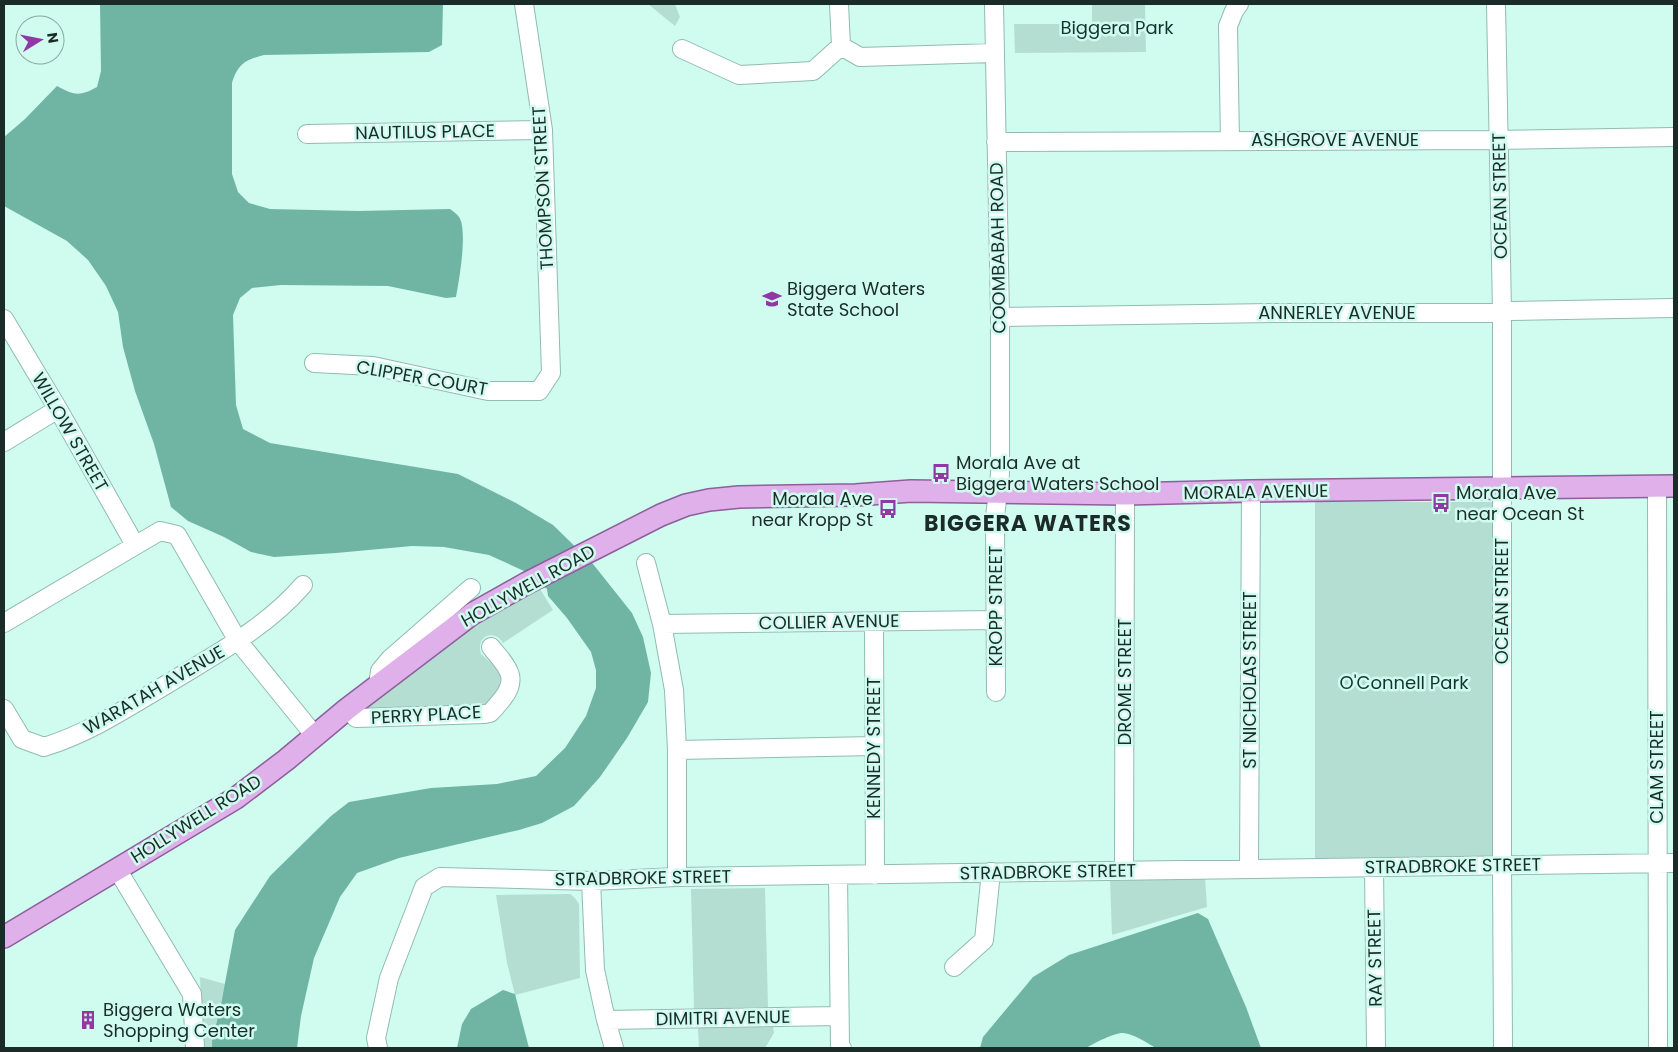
<svg xmlns="http://www.w3.org/2000/svg" width="1678" height="1052" font-family="Poppins,sans-serif">
<rect width="100%" height="100%" fill="#cffcef"/>
<path fill="#b5ded2" d="M 648,4 L 675,4 L 680,17 L 675,26 Z
M 1092,4 L 1145,4 L 1146,52 L 1015,53 L 1014,24 L 1092,24 Z
M 1315,502 L 1493,502 L 1493,863 L 1315,863 Z
M 540,589 L 553,610 L 503,643 C 495,629 475,635 481,654 C 492,664 498,667 504,682 L 488,704 L 476,707 L 364,710 L 453,639 L 485,617 Z
M 1205,877 L 1207,907 L 1112,935 L 1110,879 Z
M 765,888 L 768,1007 L 694,1009 L 691,889 Z
M 570,894 L 575,898 L 579,904 L 580,978 L 515,995 L 507,963 L 496,895 Z
M 200,977 L 225,984 L 212,1041 L 212,1048 L 203,1048 Z
M 773,1027 L 774,1033 L 765,1048 L 699,1048 L 698,1028 Z"/>
<path fill="#70b5a3" d="M 100,4 L 443,4 L 442,45 L 429,52 L 264,55 C 245,60 238,64 232,83 L 232,174 L 238,192 L 249,203 L 270,209 L 358,211 L 450,209 C 453,211 457,214 459,217 C 468,230 459,281 456,297 L 446,298 L 388,286 L 281,285 L 252,288 L 240,298 L 233,315 L 236,405 L 243,429 L 270,443 L 458,474 L 516,503 L 553,525 L 593,564 L 632,613 L 643,637 L 651,673 L 648,702 L 627,738 L 600,777 L 574,806 L 542,823 L 519,830 L 399,858 L 357,873 L 340,897 L 314,958 L 301,1016 L 297,1048 L 212,1048 L 212,1041 L 221,1004 L 235,930 L 270,876 L 331,816 L 349,802 L 431,788 L 497,784 L 536,776 L 565,748 L 586,716 L 596,688 L 596,670 L 591,652 L 567,618 L 548,596 L 547,589 L 524,571 L 489,555 L 444,547 L 412,546 L 336,553 L 274,557 L 251,552 L 224,537 L 188,521 L 171,507 L 154,444 L 135,391 L 123,347 L 118,312 L 106,286 L 88,260 L 67,241 L 4,206 L 4,137 L 25,119 L 57,86 C 74,95 79,97 97,87 L 101,71 Z
M 1198,913 L 1208,919 L 1246,1007 L 1261,1048 L 1156,1048 C 1147,1043 1134,1034 1123,1033 C 1113,1033 1095,1043 1086,1048 L 980,1048 L 983,1037 L 1033,977 L 1069,955 Z
M 503,990 L 515,994 L 529,1048 L 457,1048 L 462,1024 L 471,1009 Z"/>
<g fill="none" stroke-linecap="round" stroke-linejoin="round">
<g stroke="#91bcb0" stroke-width="20">
<path id="minor" d="M 994,4 L 1000,317 L 1000,474 L 995,517 L 996,692
M 1496,4 L 1502,311 L 1502,865 L 1503,1048
M 841,46 L 860,57 L 994,53
M 682,49 L 739,75 L 813,71 L 841,46 L 839,4
M 307,134 L 543,130
M 1230,141 L 1228,26 L 1234,11 L 1239,4
M 996,142 L 1491,140 L 1674,137
M 1000,317 L 1273,313 L 1493,313 L 1510,311 L 1674,308
M 4,319 L 58,409 L 135,545
M 314,363 L 373,366 L 488,391 L 539,391 L 551,373 L 543,130 L 524,4
M 4,442 L 58,409
M 1657,486 L 1658,1048
M 646,563 L 662,624 L 674,690 L 677,750 L 677,877
M 874,622 L 875,875
M 4,623 L 160,531 L 177,535 L 238,641 L 315,736
M 662,624 L 996,620
M 378,686 L 380,671 L 390,659 L 471,588
M 4,709 L 22,739 L 44,747 C 90,733 128,707 169,683 C 216,654 267,627 303,585
M 347,709 L 356,718 L 485,714 L 490,713 C 495,708 499,703 503,698 C 520,676 505,665 491,647
M 677,750 L 874,746
M 1374,867 L 1376,1048
M 117,869 L 192,994 L 195,1048
M 1249,869 L 1251,491
M 1124,871 L 1125,494
M 838,875 L 840,1046 L 842,1048
M 591,881 L 595,970 L 606,1020 L 614,1048
M 954,967 L 984,940 L 991,872
M 606,1020 L 839,1016
M 378,1048 L 376,1038 L 389,978 L 424,887 L 440,877 L 591,881 L 677,877 L 1674,863"/>
</g>
<g stroke="#8c609c" stroke-width="24">
<path id="major" d="M 4,937 L 236,798 L 286,760 L 347,709 L 472,614 L 527,583 L 661,515 L 686,505 L 709,500 L 739,497 L 856,495 L 911,491 L 1125,494 L 1251,491 L 1674,486"/>
</g>
<use href="#minor" stroke="#fff" stroke-width="18"/>
<use href="#major" stroke="#dfb0e9" stroke-width="21"/>
</g>
<defs>
<g id="school-bare" transform="scale(1.5)"><path d="M0-5L7-2L0 1L-7-2ZM-4 1L0 2.5L4 1V4Q0 6-4 4Z" fill="#9038a4" stroke="#cffcef" stroke-width="2.5" paint-order="stroke"/></g>
<g id="bus-bare" transform="scale(1.5)"><path d="M-5-6H5V4H4V6H2V4H-2V6H-4V4H-5ZM-3.5-4V0h7V-4ZM-3.5 1.2v1.5H-2V1.2ZM2 1.2v1.5H3.5V1.2Z" fill="#9038a4" stroke="#cffcef" stroke-width="2.5" paint-order="stroke"/></g>
<g id="building-bare" transform="scale(1.5)"><path d="M-4-6H4V6H1V3H-1V6H-4ZM-2.5-4.3h1.7v1.8h-1.7ZM.8-4.3h1.7v1.8H.8ZM-2.5-1h1.7V.8h-1.7ZM.8-1h1.7V.8H.8Z" fill="#9038a4" stroke="#cffcef" stroke-width="2.5" paint-order="stroke"/></g>
</defs>
<g fill-rule="evenodd">
<use href="#school-bare" x="772" y="299"/>
<use href="#bus-bare" x="941" y="473"/>
<use href="#bus-bare" x="1441" y="503"/>
<use href="#bus-bare" x="888" y="509"/>
<use href="#building-bare" x="88" y="1020"/>
</g>
<g text-anchor="middle" stroke-width="5" stroke-linejoin="round" paint-order="stroke">
<g font-size="18" fill="#13352d" stroke="#cffcef">
<text x="1117" y="34">Biggera Park</text>
<text x="1404" y="689">O'Connell Park</text>
</g>
<g font-size="18" fill="#1b2c28" stroke="#cffcef">
<text transform="translate(425 132) rotate(-1)" y="6">NAUTILUS PLACE</text>
<text x="1335" y="146">ASHGROVE AVENUE</text>
<text transform="translate(543 188) rotate(-93)" y="6">THOMPSON STREET</text>
<text transform="translate(1500 196) rotate(-91)" y="6">OCEAN STREET</text>
<text transform="translate(998 248) rotate(-91)" y="6">COOMBABAH ROAD</text>
<text x="1337" y="319">ANNERLEY AVENUE</text>
<text transform="translate(422 378) rotate(10)" y="6">CLIPPER COURT</text>
<text transform="translate(70 432) rotate(60)" y="6">WILLOW STREET</text>
<text transform="translate(1256 492) rotate(-1)" y="6">MORALA AVENUE</text>
<text transform="translate(528 586) rotate(-29)" y="6">HOLLYWELL ROAD</text>
<text transform="translate(1502 601) rotate(-90)" y="6">OCEAN STREET</text>
<text transform="translate(996 606) rotate(-90)" y="6">KROPP STREET</text>
<text transform="translate(829 622) rotate(-1)" y="6">COLLIER AVENUE</text>
<text transform="translate(1250 680) rotate(-90)" y="6">ST NICHOLAS STREET</text>
<text transform="translate(1125 682) rotate(-90)" y="6">DROME STREET</text>
<text transform="translate(154 690) rotate(-30)" y="6">WARATAH AVENUE</text>
<text transform="translate(426 715) rotate(-3)" y="6">PERRY PLACE</text>
<text transform="translate(874 748) rotate(-90)" y="6">KENNEDY STREET</text>
<text transform="translate(1657 767) rotate(-90)" y="6">CLAM STREET</text>
<text transform="translate(196 819) rotate(-32)" y="6">HOLLYWELL ROAD</text>
<text transform="translate(1453 866) rotate(-1)" y="6">STRADBROKE STREET</text>
<text transform="translate(1048 872) rotate(-1)" y="6">STRADBROKE STREET</text>
<text transform="translate(643 878) rotate(-1)" y="6">STRADBROKE STREET</text>
<text transform="translate(1375 958) rotate(-91)" y="6">RAY STREET</text>
<text transform="translate(723 1018) rotate(-1)" y="6">DIMITRI AVENUE</text>
</g>
<g font-size="18" fill="#1b2c28" stroke="#cffcef" text-anchor="start">
<text x="787" y="295">Biggera Waters<tspan x="787" dy="21">State School</tspan></text>
<text x="956" y="469">Morala Ave at<tspan x="956" dy="21">Biggera Waters School</tspan></text>
<text x="1456" y="499">Morala Ave<tspan x="1456" dy="21">near Ocean St</tspan></text>
<text x="873" y="505" text-anchor="end">Morala Ave<tspan x="873" dy="21">near Kropp St</tspan></text>
<text x="103" y="1016">Biggera Waters<tspan x="103" dy="21">Shopping Center</tspan></text>
</g>
<g font-size="22" font-weight="bold" letter-spacing="1" fill="#1b2c28" stroke="#cffcef">
<text x="1028" y="531">BIGGERA WATERS</text>
</g>
</g>
<rect width="1678" height="1052" fill="none" stroke="#1b2c28" stroke-width="10"/>
<g transform="translate(40 40) rotate(80)"><circle r="24" fill="#cffcef" stroke="#87a99f"/>
<path d="M0-4L9 19L0 12L-9 19Z" fill="#9038a4"/>
<text y="-8" font-size="14" font-weight="bold" text-anchor="middle" fill="#1b2c28">N</text>
</g>
</svg>
